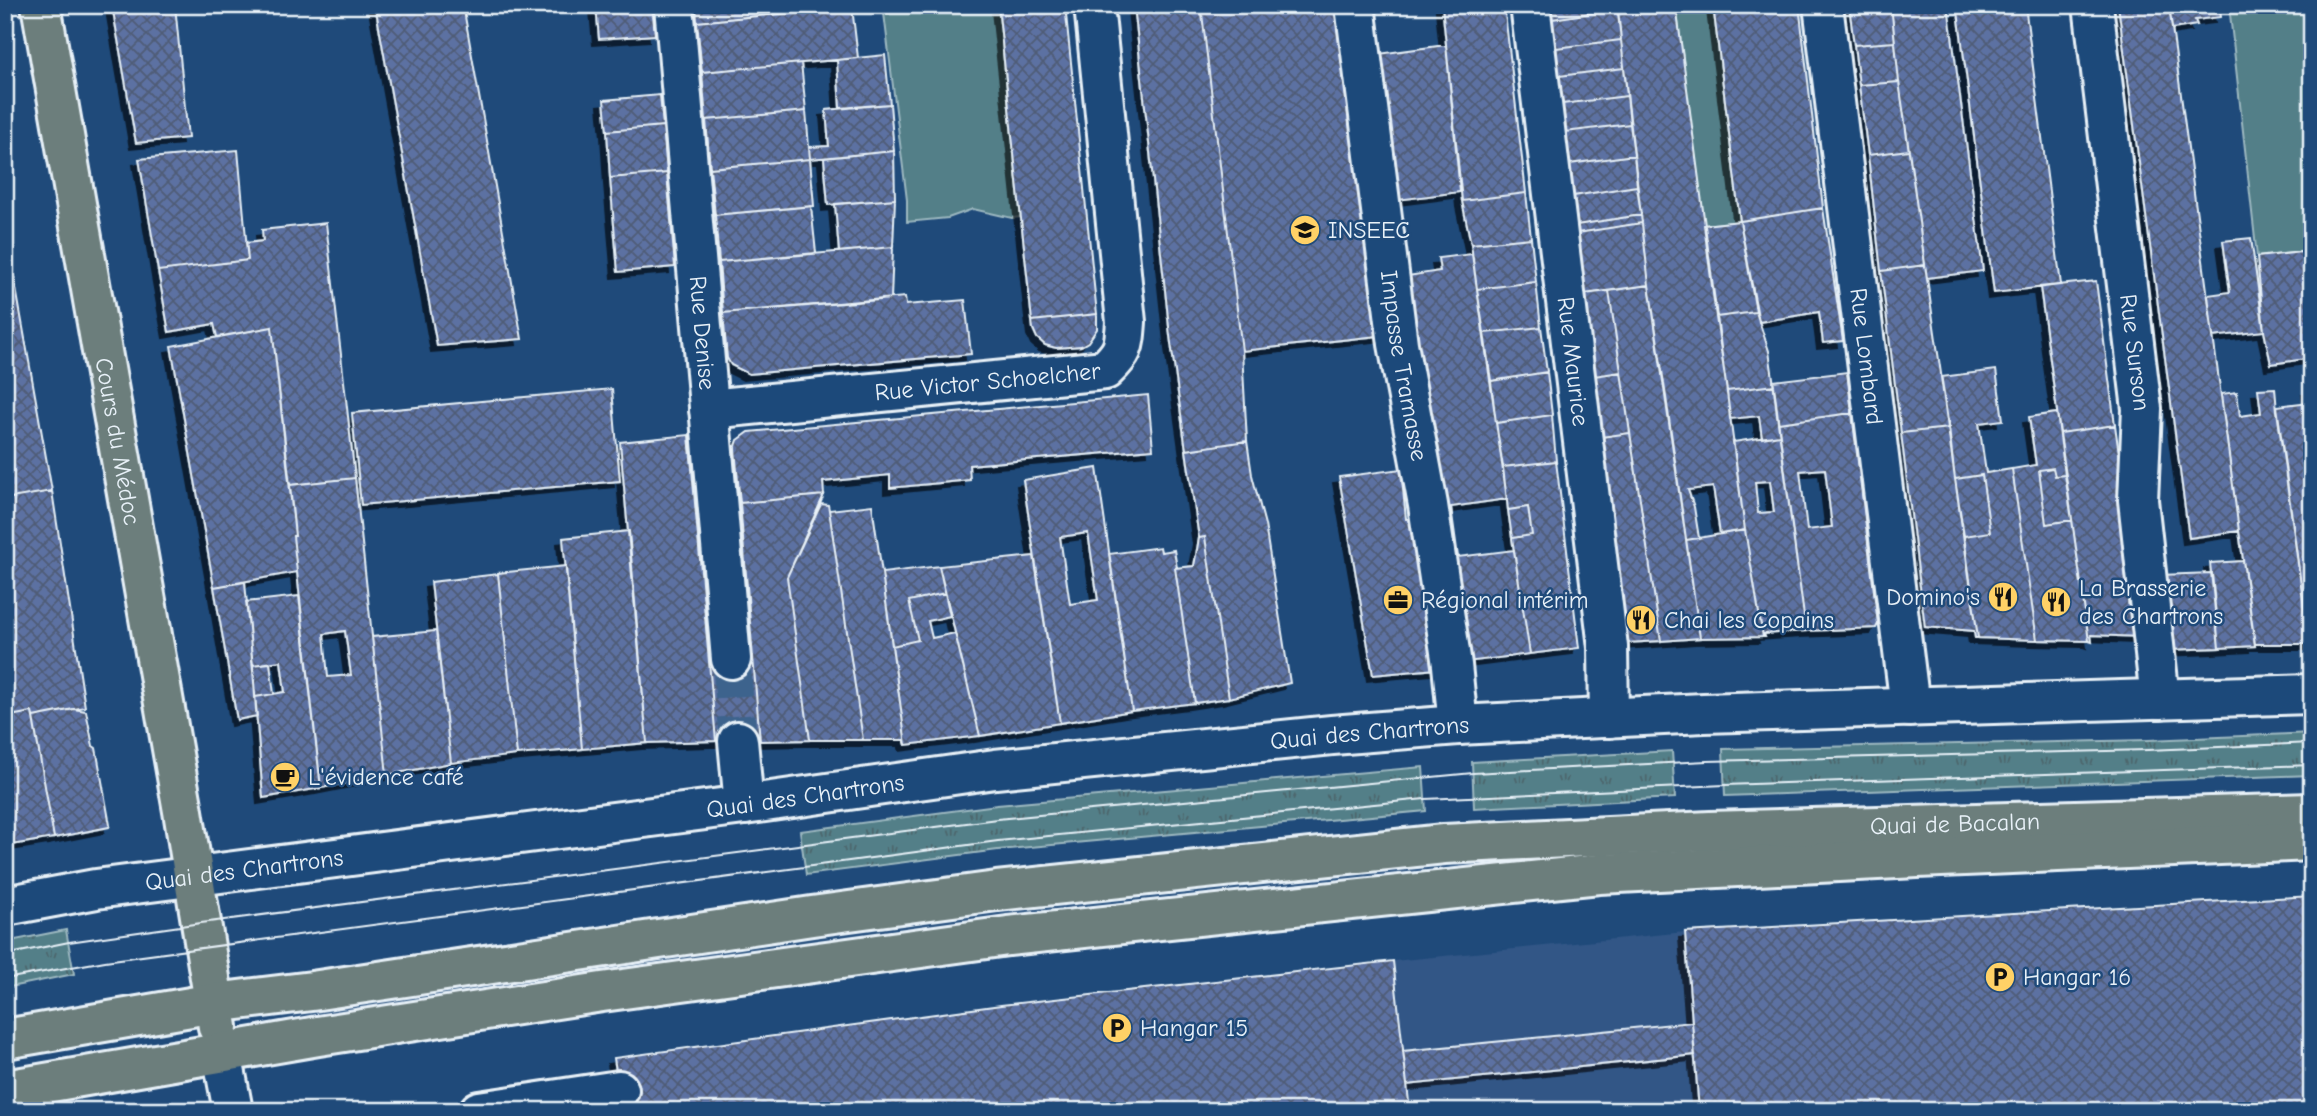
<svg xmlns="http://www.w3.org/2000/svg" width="2317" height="1116" font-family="'Comic Neue',sans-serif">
<defs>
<pattern id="grass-tufts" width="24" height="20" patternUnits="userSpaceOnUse" patternTransform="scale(1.75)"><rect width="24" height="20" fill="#527f88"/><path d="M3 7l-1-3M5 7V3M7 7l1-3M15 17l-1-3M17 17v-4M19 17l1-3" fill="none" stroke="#4d666c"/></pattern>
<pattern id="building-cross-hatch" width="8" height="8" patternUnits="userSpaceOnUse" patternTransform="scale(1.75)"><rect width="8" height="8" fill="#5b71a2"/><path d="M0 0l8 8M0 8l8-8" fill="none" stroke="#505c76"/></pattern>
<filter id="shadow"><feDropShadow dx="-6" dy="6" stdDeviation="0" flood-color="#0009"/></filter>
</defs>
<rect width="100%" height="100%" fill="#1f4a7a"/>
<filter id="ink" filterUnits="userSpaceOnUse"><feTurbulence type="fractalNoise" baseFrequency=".0143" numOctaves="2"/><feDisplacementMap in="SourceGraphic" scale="14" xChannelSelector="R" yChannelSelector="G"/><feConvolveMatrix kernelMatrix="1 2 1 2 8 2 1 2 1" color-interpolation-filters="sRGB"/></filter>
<g filter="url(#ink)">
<path fill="#315686" d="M 2312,896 L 2312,1111 L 622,1111 L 614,1058 L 1001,1005 L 1393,961 L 1685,932 Z"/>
<path fill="url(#grass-tufts)" stroke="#9db8c0" stroke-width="2" d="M 2312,733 L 2312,775 L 1725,796 L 1723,749 L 2148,740 Z
M 1672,751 L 1675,798 L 1474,808 L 1472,762 Z
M 1423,767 L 1426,811 L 998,850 L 806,875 L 800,831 L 997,805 Z
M 66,930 L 74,974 L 5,988 L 5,942 Z"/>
<path fill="#527f88" stroke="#9db8c0" stroke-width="2" d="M 883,5 L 998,5 L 1021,217 L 1012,218 L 973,209 L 948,218 L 907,222 L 907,200 Z
M 1676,5 L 1713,5 L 1740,221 L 1704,225 Z
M 2229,5 L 2312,5 L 2312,254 L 2310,251 L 2257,257 Z"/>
<path fill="url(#building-cross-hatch)" stroke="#e8f1f8" stroke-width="2" fill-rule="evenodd" filter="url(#shadow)" d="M 112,5 L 175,5 L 188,138 L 136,143 Z
M 375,5 L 463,5 L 522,339 L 437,346 Z
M 596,5 L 652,5 L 655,35 L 599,39 Z
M 696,5 L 863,5 L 697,22 Z
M 998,5 L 1065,5 L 1097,314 L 1032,321 Z
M 1134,5 L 1201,5 L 1242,351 L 1247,441 L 1186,450 L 1170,336 Z
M 1201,5 L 1347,5 L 1387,335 L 1242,351 Z
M 1442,5 L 1504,5 L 1526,193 L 1462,201 Z
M 1550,5 L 1617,5 L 1618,9 L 1552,19 Z
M 1617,5 L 1676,5 L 1745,530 L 1720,534 L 1713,487 L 1688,490 L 1694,507 L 1699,538 L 1686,540 L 1649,285 Z
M 1713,5 L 1799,5 L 1823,208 L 1740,221 Z
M 1849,5 L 1891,5 L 1895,42 L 1854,45 Z
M 1891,5 L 1948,5 L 1983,271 L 1927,278 L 1899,82 Z
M 2003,5 L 2025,5 L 2061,285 L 1994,293 L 1958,11 Z
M 2118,5 L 2169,5 L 2239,531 L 2189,538 Z
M 2169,5 L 2219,5 L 2221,17 L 2195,20 L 2197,25 L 2172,29 Z
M 852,7 L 858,58 L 702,72 L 697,22 Z
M 1618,9 L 1621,40 L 1556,48 L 1552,19 Z
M 1621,40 L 1624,68 L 1559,76 L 1556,48 Z
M 1895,42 L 1899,82 L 1859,85 L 1854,45 Z
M 1446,45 L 1460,192 L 1390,201 L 1371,55 Z
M 885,55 L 890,104 L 840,108 L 837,60 Z
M 801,63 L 806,111 L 706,120 L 702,72 Z
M 1624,68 L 1627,96 L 1562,104 L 1559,76 Z
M 1899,82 L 1909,150 L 1868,155 L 1859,85 Z
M 660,95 L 663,126 L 607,131 L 604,100 Z
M 1627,96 L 1630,124 L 1565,132 L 1562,104 Z
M 890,104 L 894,151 L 810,159 L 809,147 L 829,146 L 826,110 Z
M 806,111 L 810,159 L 710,168 L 706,120 Z
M 1630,124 L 1634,155 L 1569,164 L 1565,132 Z
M 663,126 L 667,173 L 610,178 L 607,131 Z
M 238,150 L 248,260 L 158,271 L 139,159 Z
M 1909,150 L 1925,265 L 1881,271 L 1868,155 Z
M 894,151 L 895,199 L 828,205 L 824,158 Z
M 1634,155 L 1637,186 L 1573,196 L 1569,164 Z
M 810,159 L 814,206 L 715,215 L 710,168 Z
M 667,173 L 675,267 L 618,272 L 610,178 Z
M 1637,186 L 1641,215 L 1576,225 L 1573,196 Z
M 1526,193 L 1531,238 L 1471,244 L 1462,201 Z
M 895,199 L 893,247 L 839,252 L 835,204 Z
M 811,206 L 816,253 L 719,262 L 715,215 Z
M 1823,208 L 1843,341 L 1823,343 L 1819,312 L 1759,322 L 1740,221 Z
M 1641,215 L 1642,223 L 1577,233 L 1576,225 Z
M 1740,221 L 1756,312 L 1716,317 L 1704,225 Z
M 326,223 L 355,478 L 290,485 L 272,327 L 217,337 L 214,324 L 169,332 L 158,271 L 248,260 L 246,243 L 263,241 L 262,230 Z
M 1642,223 L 1649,285 L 1584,294 L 1577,233 Z
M 5,226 L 52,491 L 5,499 Z
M 1531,238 L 1536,282 L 1477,289 L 1471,244 Z
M 2251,238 L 2264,331 L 2213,337 L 2208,295 L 2230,292 L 2223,241 Z
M 893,247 L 891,299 L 723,313 L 719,262 Z
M 2310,251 L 2312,358 L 2271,364 L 2264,331 L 2257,257 Z
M 1472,254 L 1507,499 L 1451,507 L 1458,557 L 1514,550 L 1530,654 L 1459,663 L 1401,277 L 1440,271 L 1438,258 Z
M 1925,265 L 1949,428 L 1901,433 L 1881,271 Z
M 2096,281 L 2115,425 L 2060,433 L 2040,287 Z
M 1536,282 L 1541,327 L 1484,333 L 1477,289 Z
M 1649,285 L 1666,397 L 1700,638 L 1661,641 L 1609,291 Z
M 1609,291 L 1621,372 L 1594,376 L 1584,294 Z
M 905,297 L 906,305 L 965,300 L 971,354 L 749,374 L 731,365 L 727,358 L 723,313 Z
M 1756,312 L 1769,351 L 1774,385 L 1727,391 L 1716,317 Z
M 1097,314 L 1097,329 L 1088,342 L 1081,346 L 1056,348 L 1045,345 L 1037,338 L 1033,329 L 1032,321 Z
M 272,327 L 295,536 L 293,536 L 297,572 L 214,587 L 171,346 Z
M 1541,327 L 1547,372 L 1491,381 L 1484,333 Z
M 1996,370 L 2003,420 L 1979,423 L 1986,473 L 2012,469 L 2037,640 L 1978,638 L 1964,536 L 1990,532 L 1982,475 L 1955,479 L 1941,377 Z
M 1547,372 L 1552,415 L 1496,423 L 1491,381 Z
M 1621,372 L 1630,433 L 1601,437 L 1594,376 Z
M 1847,372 L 1852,413 L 1778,423 L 1773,381 Z
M 1774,385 L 1780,435 L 1762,438 L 1759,416 L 1730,419 L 1727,391 Z
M 2275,388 L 2277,411 L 2309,644 L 2255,644 L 2239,531 L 2221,394 L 2237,392 L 2240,416 L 2261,413 L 2258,389 Z
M 612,389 L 620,481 L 361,505 L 352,413 Z
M 2308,389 L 2312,389 L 2312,644 L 2309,644 L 2277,406 L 2310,402 Z
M 1148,395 L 1153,449 L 969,465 L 970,480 L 890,488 L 890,475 L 823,482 L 824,495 L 740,503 L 735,449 L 738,440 L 749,432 Z
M 1852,413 L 1878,624 L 1876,628 L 1806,631 L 1778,423 ZM 1825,469 L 1832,527 L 1807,530 L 1800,471 Z
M 2057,413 L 2065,475 L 2055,476 L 2053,468 L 2039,470 L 2046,524 L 2072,520 L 2089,641 L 2037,640 L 2012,469 L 2036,465 L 2029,417 Z
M 1552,415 L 1556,461 L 1503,467 L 1496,423 Z
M 2115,425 L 2144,635 L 2142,637 L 2091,635 L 2092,642 L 2089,641 L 2060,433 Z
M 1949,428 L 1955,479 L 1978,638 L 1975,638 L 1974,631 L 1925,627 L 1901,433 Z
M 1630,433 L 1661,641 L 1626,643 L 1601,437 Z
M 689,435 L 716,741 L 647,743 L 620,442 Z
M 1780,435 L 1806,631 L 1764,634 L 1765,637 L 1763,637 L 1745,530 L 1733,442 ZM 1770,481 L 1774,512 L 1758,513 L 1755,482 Z
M 1247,441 L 1252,475 L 1265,525 L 1290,683 L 1229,698 L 1205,537 L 1199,538 L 1186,450 Z
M 1556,461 L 1579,648 L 1530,654 L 1512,538 L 1532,535 L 1528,507 L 1508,510 L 1503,467 Z
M 1097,468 L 1132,711 L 1060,723 L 1023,480 ZM 1088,533 L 1098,600 L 1070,604 L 1060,537 Z
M 2053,468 L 2055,476 L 2065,475 L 2072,520 L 2046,524 L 2039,470 Z
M 1401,469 L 1406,519 L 1423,518 L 1447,668 L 1373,675 L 1339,477 Z
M 1982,475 L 1990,532 L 1964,536 L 1955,479 Z
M 355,478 L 387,775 L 321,788 L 293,536 L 295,536 L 290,485 ZM 345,631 L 351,675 L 328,677 L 324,634 Z
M 52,491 L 85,707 L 33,717 L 32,712 L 5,717 L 5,499 Z
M 824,495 L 787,577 L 810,740 L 760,741 L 740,503 Z
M 821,504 L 828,505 L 829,510 L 863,740 L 810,740 L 787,577 Z
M 872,505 L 882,573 L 906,745 L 904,740 L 863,740 L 829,510 Z
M 1528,507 L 1532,535 L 1512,538 L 1508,510 Z
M 1745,530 L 1763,637 L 1700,638 L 1686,540 Z
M 629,531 L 647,743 L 582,749 L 563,538 Z
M 1205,537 L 1229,698 L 1195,703 L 1175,568 L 1194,566 L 1199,538 Z
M 1160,547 L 1161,552 L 1174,550 L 1177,568 L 1175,568 L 1195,703 L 1132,711 L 1109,554 Z
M 1034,556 L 1060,723 L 980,736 L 939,566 Z
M 2243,561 L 2255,646 L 2219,648 L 2210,563 Z
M 566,566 L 582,749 L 517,755 L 498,573 Z
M 939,566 L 945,593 L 909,601 L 918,640 L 892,646 L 882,573 Z
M 2212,573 L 2219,648 L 2167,650 L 2160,575 Z
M 498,574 L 517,755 L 451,763 L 431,582 Z
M 245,582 L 257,716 L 237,720 L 214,587 Z
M 945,593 L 950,616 L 928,621 L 932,638 L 955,633 L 980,736 L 906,745 L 892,646 L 918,640 L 909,601 Z
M 299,596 L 321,788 L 263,798 L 255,697 L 285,692 L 281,661 L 253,665 L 246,602 Z
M 436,631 L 451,763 L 387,775 L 372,637 Z
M 753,657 L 760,741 L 716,741 L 709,662 Z
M 270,663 L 274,694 L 255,697 L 253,665 Z
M 73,709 L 86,711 L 93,746 L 96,748 L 110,825 L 109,827 L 54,838 L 33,717 Z
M 32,712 L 54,838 L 5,846 L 5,717 Z
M 2312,896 L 2312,1111 L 1699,1111 L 1685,932 Z
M 1393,961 L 1410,1111 L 622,1111 L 614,1058 L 1001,1005 Z
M 1692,1022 L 1695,1055 L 1407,1085 L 1403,1051 Z"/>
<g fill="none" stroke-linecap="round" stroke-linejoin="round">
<path stroke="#3d638d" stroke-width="38" stroke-dasharray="38 19" stroke-linecap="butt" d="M 731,659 L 738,741"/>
<g stroke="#e8f1f8" stroke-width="44">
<g id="minor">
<path id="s1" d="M 674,5 L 731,659"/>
<path id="s2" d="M 1355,5 L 1398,344 L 1428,505 L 1452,665 L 1458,725"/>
<path id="s3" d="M 1530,5 L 1608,647 L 1609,718"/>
<path id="s4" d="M 1823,5 L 1910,707"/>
<path id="s5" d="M 2093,5 L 2142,409 L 2138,500 L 2160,699"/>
<path id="s6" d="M 709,409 L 1105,370 C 1124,352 1124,348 1126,322 L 1094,5"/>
<path d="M 738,741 L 744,805"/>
<path id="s7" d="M 5,906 L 96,889 L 744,805 L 995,769 L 1332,735 L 1458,725 L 1704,713 L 2312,694"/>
<path d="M 222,1053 L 233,1111"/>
<path d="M 479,1111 L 619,1090"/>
</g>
</g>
<g stroke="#e8f1f8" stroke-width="44">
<g id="major">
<path id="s8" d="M 41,5 L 183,811 L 218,1027"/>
<path id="s9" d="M 5,1039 L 214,1003 L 312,991 L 812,916 L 997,891 L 1444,844 L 1710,831 L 2312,813"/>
<path d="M 5,1090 L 318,1036 L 602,992 L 1008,936 L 1599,874 L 1917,858 L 2312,841"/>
</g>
</g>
<use href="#minor" stroke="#1f4a7a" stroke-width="38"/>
<use href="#major" stroke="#6c7e7c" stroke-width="38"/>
<path stroke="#e8f1f8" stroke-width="2" d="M 5,955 L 69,942 L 201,923 L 997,819 L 1473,773 L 1707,761 L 2148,750 L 2312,743
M 5,979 L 105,961 L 998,841 L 1425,799 L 1725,785 L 2312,765"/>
</g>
</g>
<defs>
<g id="university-disc" transform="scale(1.575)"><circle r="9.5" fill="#ffd166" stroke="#1f4a7a"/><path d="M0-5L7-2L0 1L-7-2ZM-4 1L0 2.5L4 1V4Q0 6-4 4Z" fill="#111"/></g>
<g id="restaurant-disc" transform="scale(1.575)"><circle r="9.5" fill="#ffd166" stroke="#1f4a7a"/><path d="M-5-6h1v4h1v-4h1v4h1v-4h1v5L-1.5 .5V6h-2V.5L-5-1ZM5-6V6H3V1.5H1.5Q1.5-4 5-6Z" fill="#111"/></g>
<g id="office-disc" transform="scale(1.575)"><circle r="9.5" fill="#ffd166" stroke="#1f4a7a"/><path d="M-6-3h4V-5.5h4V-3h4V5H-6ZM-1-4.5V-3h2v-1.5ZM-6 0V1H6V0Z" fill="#111"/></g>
<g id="cafe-disc" transform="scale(1.575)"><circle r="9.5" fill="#ffd166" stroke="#1f4a7a"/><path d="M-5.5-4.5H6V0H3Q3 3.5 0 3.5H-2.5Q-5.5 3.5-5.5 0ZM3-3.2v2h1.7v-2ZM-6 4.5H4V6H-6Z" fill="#111"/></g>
<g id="parking-disc" transform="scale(1.575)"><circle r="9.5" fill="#ffd166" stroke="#1f4a7a"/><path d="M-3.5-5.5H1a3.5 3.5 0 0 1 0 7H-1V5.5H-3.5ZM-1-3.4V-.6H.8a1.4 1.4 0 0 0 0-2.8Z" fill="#111"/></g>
</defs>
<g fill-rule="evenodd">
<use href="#university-disc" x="1305" y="230"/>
<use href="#restaurant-disc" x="2003" y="597"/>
<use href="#office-disc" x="1398" y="600"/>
<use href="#restaurant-disc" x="2056" y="602"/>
<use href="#restaurant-disc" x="1641" y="620"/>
<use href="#cafe-disc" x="285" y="777"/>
<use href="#parking-disc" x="2000" y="977"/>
<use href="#parking-disc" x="1117" y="1028"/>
</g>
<g text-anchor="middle" stroke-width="5" stroke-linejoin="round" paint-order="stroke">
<g font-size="24" fill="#e8f1f8" stroke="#1f4a7a" text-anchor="start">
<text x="1328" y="238">INSEEC</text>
<text x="2079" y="596">La Brasserie<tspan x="2079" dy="28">des Chartrons</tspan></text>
<text x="1980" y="605" text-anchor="end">Domino's</text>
<text x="1421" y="608">Régional intérim</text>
<text x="1664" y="628">Chai les Copains</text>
<text x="308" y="785">L'évidence café</text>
<text x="2023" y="985">Hangar 16</text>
<text x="1140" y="1036">Hangar 15</text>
</g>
<g font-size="24" fill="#e8f1f8" stroke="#1f4a7a">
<text dy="8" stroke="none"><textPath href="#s1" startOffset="329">Rue Denise</textPath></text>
<text dy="8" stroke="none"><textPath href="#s5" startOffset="350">Rue Surson</textPath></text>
<text dy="8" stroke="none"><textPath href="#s4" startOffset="354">Rue Lombard</textPath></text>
<text dy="8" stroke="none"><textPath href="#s3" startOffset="359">Rue Maurice</textPath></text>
<text dy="8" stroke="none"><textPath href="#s2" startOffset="364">Impasse Tramasse</textPath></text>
<text dy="8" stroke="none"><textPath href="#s6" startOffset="280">Rue Victor Schoelcher</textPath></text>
<text dy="8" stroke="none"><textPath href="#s8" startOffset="443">Cours du Médoc</textPath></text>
<text dy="8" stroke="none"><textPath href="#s7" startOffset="1376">Quai des Chartrons</textPath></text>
<text dy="8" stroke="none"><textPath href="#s7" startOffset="808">Quai des Chartrons</textPath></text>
<text dy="8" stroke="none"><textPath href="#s9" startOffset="1964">Quai de Bacalan</textPath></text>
<text dy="8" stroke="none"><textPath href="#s7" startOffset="242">Quai des Chartrons</textPath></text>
</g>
</g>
<rect width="2317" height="1116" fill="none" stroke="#1f4a7a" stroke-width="28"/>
<rect x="14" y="14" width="2289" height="1088" fill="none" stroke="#e8f1f8" stroke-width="2.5" filter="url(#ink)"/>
</svg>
